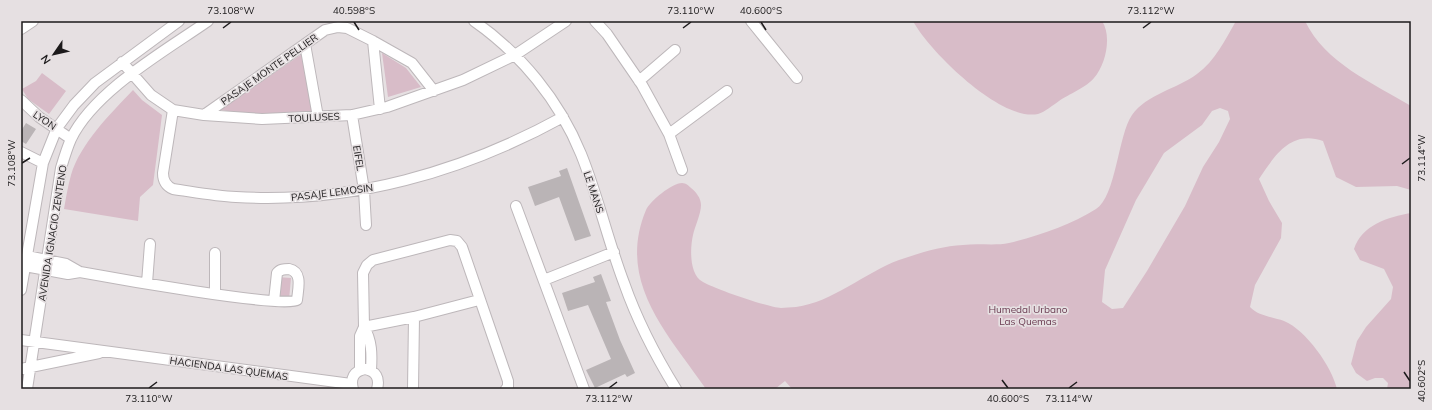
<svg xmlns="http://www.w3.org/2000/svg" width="1432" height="410" font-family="Mulish,sans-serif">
<rect width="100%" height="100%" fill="#e6e0e2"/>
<path fill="#d8bcc8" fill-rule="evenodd" d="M 913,21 L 1102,21 C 1112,36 1106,64 1094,78 C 1088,86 1068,95 1059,101 C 1053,105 1045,112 1038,114 C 1001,122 929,51 913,21 Z
M 1236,21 L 1305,21 C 1325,63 1373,83 1411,106 L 1411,190 L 1397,186 L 1356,187 L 1336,177 L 1323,141 C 1291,130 1275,155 1259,179 L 1269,201 L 1282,223 L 1281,238 L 1255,285 L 1250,307 C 1258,316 1273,317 1284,321 C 1306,330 1332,367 1337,389 L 792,389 L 785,381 L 775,389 L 706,389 C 668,334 616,282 646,210 C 650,201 672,183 682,183 C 686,183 689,186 691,188 C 696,192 701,198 701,205 C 701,214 695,226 693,235 C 690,248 689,275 703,282 C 715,289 767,307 781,308 C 785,308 791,307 796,307 C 833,302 864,273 899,260 C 920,253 941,246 963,245 C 978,243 995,246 1009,243 C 1038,236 1071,225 1096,209 C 1116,197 1118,135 1132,115 C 1147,94 1177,89 1197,74 C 1215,61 1225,40 1236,21 ZM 1220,108 L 1228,111 L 1230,119 L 1219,142 L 1203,167 L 1185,206 L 1147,271 L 1123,308 L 1112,309 L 1102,302 L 1105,270 L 1136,200 L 1164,153 L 1202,125 L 1212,111 Z
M 382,53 L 406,68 L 421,87 L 388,97 Z
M 302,54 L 314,112 L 254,114 L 219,110 Z
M 42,73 L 66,91 L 49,114 L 28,99 L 22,89 L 36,81 Z
M 133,90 L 142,100 L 162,115 L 153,185 L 140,197 L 138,221 L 64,209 C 66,197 68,186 71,175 C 80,144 111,113 133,90 Z
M 1411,213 L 1411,389 L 1387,389 L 1388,383 L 1383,378 L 1375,378 L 1367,381 L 1356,373 L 1351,364 L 1357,341 L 1366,327 L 1391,299 L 1393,287 L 1384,269 L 1360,260 L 1354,249 C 1362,225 1388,217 1411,213 Z
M 277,277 L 291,278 L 289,300 L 275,298 Z"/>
<path fill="#bab4b6" d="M 26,123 L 36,129 L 26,144 L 21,141 L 21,131 Z
M 567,168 L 591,236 L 575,241 L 559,197 L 535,206 L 528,187 L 561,176 L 559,171 Z
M 601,274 L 611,301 L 606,302 L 620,340 L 635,373 L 627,377 L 625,374 L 595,388 L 586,370 L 611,359 L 588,305 L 568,311 L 562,293 L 595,282 L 593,277 Z"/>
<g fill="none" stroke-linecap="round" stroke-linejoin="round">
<g stroke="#bdb7ba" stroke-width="12">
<path id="street" d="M 474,21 C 521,54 559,100 581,154 C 598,196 608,241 624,283 C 637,320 655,355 676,389
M 595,21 L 607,34 L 642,85 L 669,134 L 682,170
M 751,21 L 797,78
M 21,29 L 33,21
M 373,41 L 380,109
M 305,44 L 318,117
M 122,62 L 151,95 L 173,110 L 204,115 L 262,119 L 352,115 L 387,107 L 463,80 L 515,55 L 566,21
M 639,81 L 675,50
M 21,100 L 39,117 L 71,139
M 173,110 L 163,173 C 163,180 166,186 173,189 C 194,192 215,196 236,197 C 351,204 463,172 563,117
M 204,115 L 325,30 L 338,27 L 347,28 L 373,41 L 412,63 L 434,91
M 352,115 L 364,190 L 366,225
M 669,134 L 727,91
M 21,152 L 43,163
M 516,206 L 584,389
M 27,256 L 66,264 L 80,272
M 25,266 L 68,274 L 80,272 C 107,277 286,309 297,300 C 298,289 303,272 289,269 C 284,269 280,269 277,273 L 274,301
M 544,280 L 614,252
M 147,283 L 150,244
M 21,290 L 43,163 L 57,128 L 74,105 L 95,83 L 179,21
M 215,294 L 215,253
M 414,317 L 479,300
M 364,327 L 414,317 L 413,389
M 364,327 C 372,341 372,354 371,370
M 21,340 L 351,384
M 21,369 L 99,353
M 360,370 L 360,336 L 364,327 L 363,273 L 367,265 L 373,260 L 450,240 L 457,241 L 462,247 L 508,381 L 508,387 L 506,389
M 27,389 L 61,168 C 64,158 67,148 71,139 C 94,91 165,51 208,21
M 353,389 C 350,378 354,371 365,369 C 376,371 380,378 377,389"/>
</g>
<use href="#street" stroke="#fff" stroke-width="10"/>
</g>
<path fill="none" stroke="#1c1a1b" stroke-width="1.5" d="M 354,22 L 359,30M 761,22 L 766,30M 223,28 L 231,22M 683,28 L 691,22M 1143,28 L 1151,22M 22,163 L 30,158M 1402,164 L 1410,158M 1404,372 L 1410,381M 1002,380 L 1008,388M 149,388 L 157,382M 609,388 L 617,382M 1069,388 L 1077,382"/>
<g text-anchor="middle" stroke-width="3.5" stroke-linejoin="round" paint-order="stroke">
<g font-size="10" fill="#1c1a1b" stroke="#e6e0e2">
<text transform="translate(269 69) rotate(-35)" y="4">PASAJE MONTE PELLIER</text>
<text transform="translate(314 117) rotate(-3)" y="4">TOULUSES</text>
<text transform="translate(45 120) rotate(34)" y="4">LYON</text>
<text transform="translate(359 158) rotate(81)" y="4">EIFEL</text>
<text transform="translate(332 192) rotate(-7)" y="4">PASAJE LEMOSIN</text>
<text transform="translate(594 192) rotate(71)" y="4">LE MANS</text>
<text transform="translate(52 233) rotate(-81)" y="4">AVENIDA IGNACIO ZENTENO</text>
<text transform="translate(229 368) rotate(8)" y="4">HACIENDA LAS QUEMAS</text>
</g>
<g font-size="10" fill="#693a50" stroke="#e6e0e2">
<text x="1028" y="313">Humedal Urbano<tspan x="1028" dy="12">Las Quemas</tspan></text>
</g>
</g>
<rect width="1432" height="410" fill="none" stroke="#e6e0e2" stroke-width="44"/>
<g transform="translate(54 54) rotate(236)" stroke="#e6e0e2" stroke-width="3" paint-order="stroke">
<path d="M0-3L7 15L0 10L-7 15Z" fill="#1c1a1b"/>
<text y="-6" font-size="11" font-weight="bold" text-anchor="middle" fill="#1c1a1b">N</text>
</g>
<rect x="22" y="22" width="1388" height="366" fill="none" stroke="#1c1a1b" stroke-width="1.5"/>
<g font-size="10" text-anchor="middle" fill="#1c1a1b">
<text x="231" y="14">73.108°W</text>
<text x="354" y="14">40.598°S</text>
<text x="691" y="14">73.110°W</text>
<text x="761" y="14">40.600°S</text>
<text x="1151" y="14">73.112°W</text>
<text transform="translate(1421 158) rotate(-90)" y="4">73.114°W</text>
<text transform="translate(11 163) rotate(-90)" y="4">73.108°W</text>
<text transform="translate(1421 381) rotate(-90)" y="4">40.602°S</text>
<text x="149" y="402">73.110°W</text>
<text x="609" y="402">73.112°W</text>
<text x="1008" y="402">40.600°S</text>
<text x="1069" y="402">73.114°W</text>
</g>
</svg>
